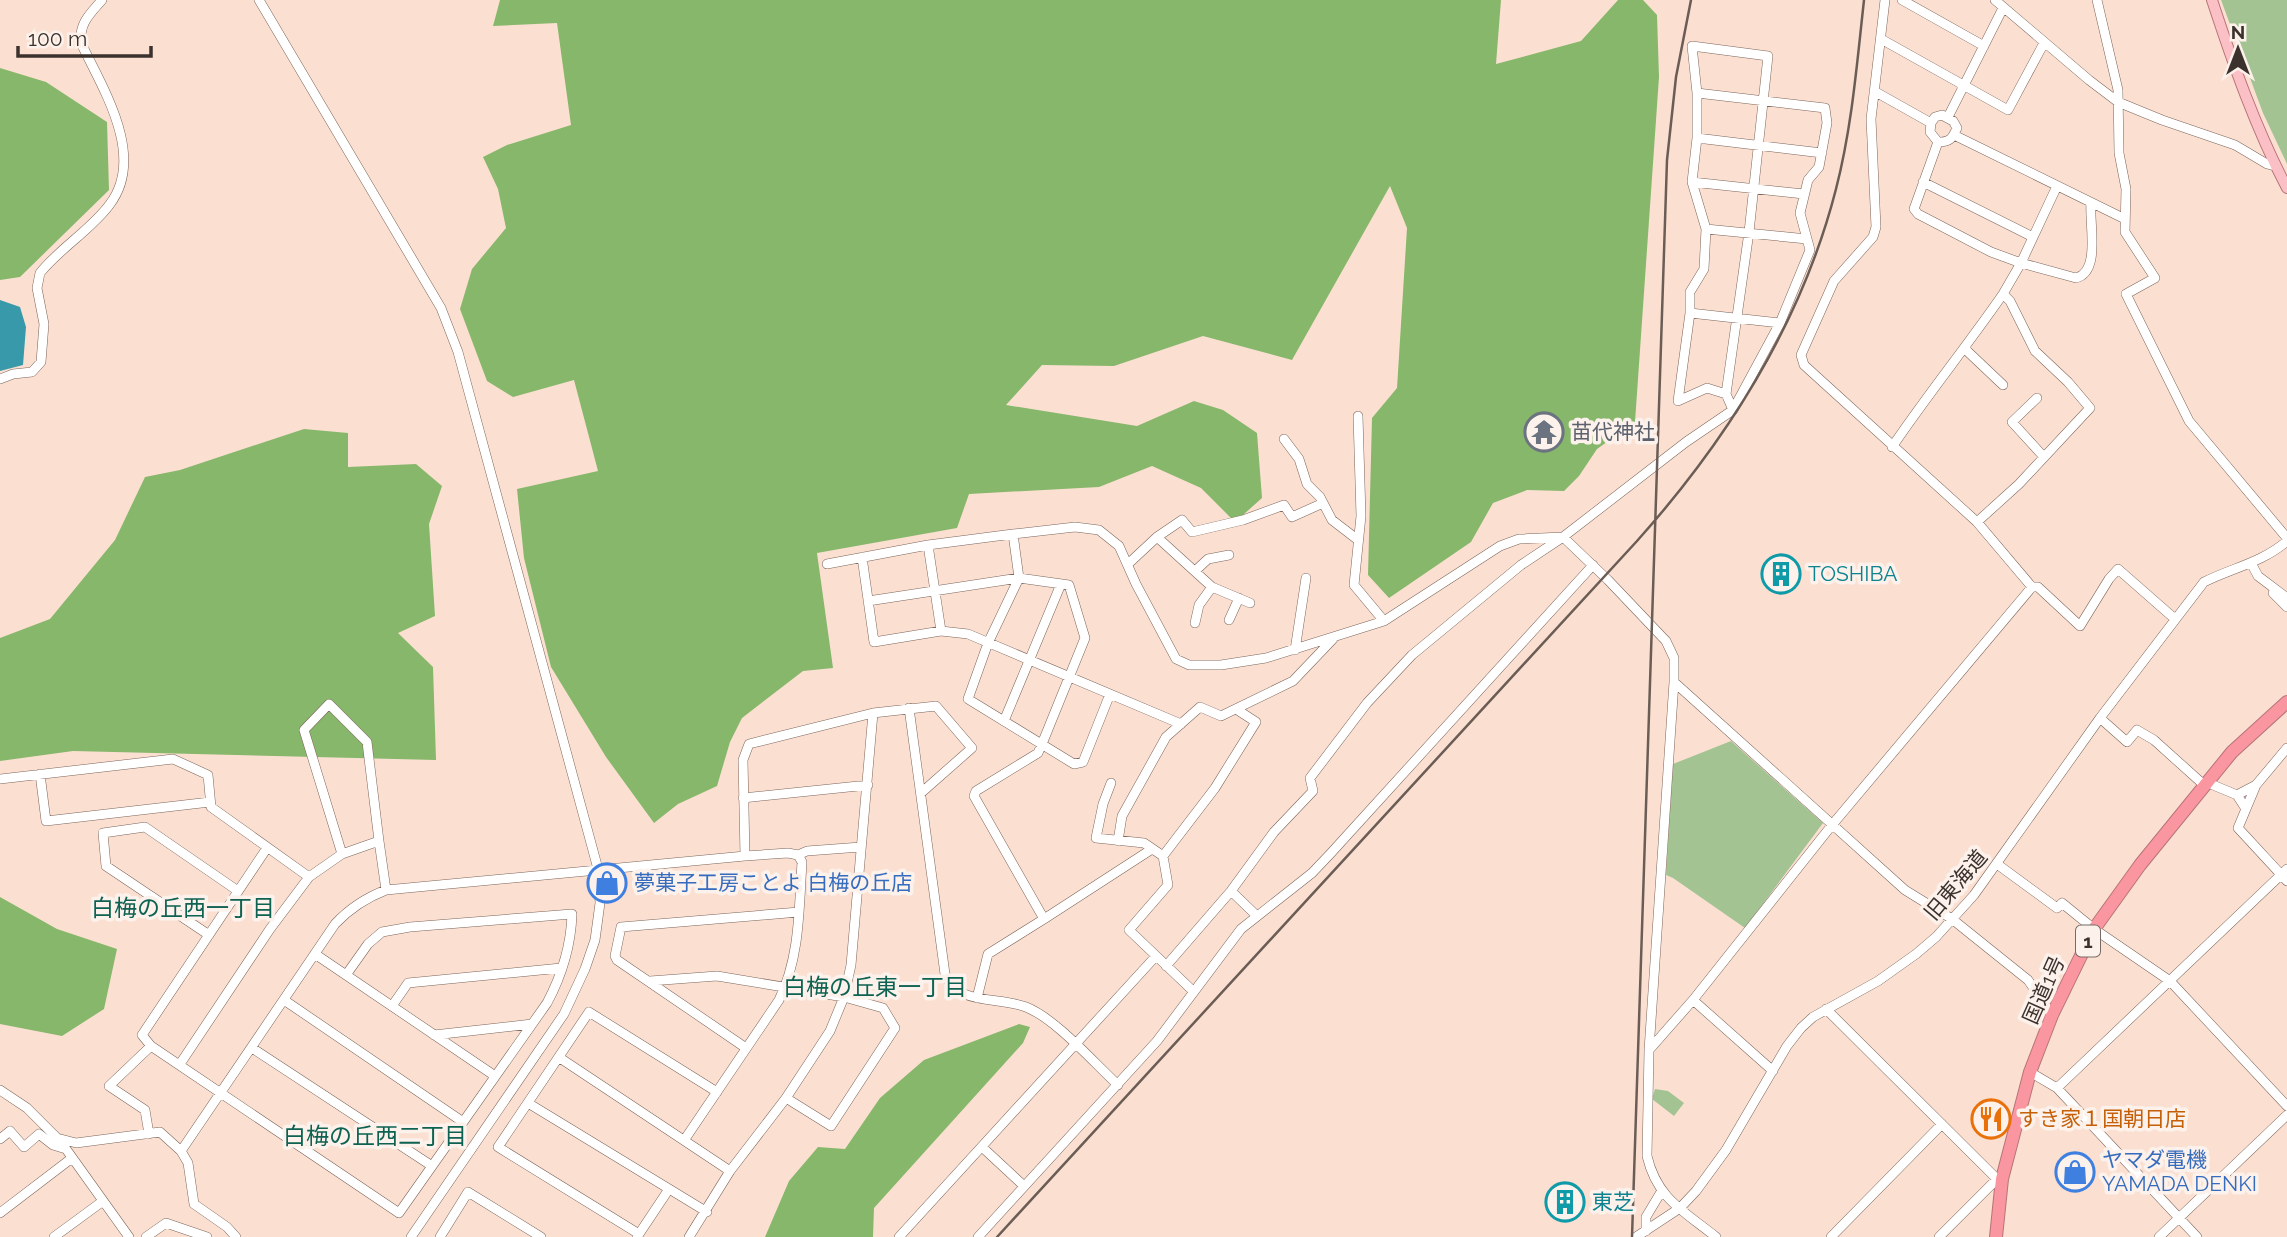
<svg xmlns="http://www.w3.org/2000/svg" width="2287" height="1237" font-family="Raleway,'Noto Sans JP',sans-serif">
<rect width="100%" height="100%" fill="#fbe0d2"/>
<path fill="#a4c393" d="M 2221,0 L 2287,0 L 2287,164 L 2263,113 Z
M 1731,741 L 1823,823 L 1745,928 L 1673,878 L 1666,875 L 1673,764 Z
M 1655,1089 L 1668,1091 L 1684,1103 L 1674,1116 L 1652,1099 Z"/>
<path fill="#87b76b" d="M 500,0 L 1501,0 L 1496,64 L 1581,41 L 1618,0 L 1643,0 L 1657,15 L 1659,77 L 1635,422 L 1597,449 L 1579,476 L 1564,491 L 1527,490 L 1493,503 L 1471,542 L 1389,598 L 1368,575 L 1372,418 L 1397,388 L 1407,228 L 1390,186 L 1292,360 L 1203,336 L 1114,366 L 1042,365 L 1006,405 L 1137,426 L 1194,401 L 1223,410 L 1257,433 L 1262,498 L 1235,522 L 1201,488 L 1152,466 L 1099,487 L 969,494 L 957,528 L 817,553 L 833,668 L 803,671 L 742,718 L 730,742 L 717,786 L 678,804 L 654,823 L 606,757 L 551,667 L 524,558 L 517,489 L 598,471 L 574,380 L 513,397 L 487,381 L 460,309 L 472,269 L 506,228 L 498,189 L 483,157 L 507,145 L 571,125 L 557,23 L 493,26 Z
M 0,68 L 46,82 L 107,122 L 109,190 L 20,277 L 0,280 Z
M 304,429 L 348,433 L 348,467 L 416,464 L 442,486 L 429,524 L 435,616 L 398,633 L 433,667 L 436,760 L 73,751 L 0,761 L 0,638 L 50,619 L 115,540 L 145,477 L 180,470 Z
M 0,897 L 57,929 L 117,949 L 104,1009 L 62,1036 L 0,1024 Z
M 1019,1024 L 1030,1027 L 1023,1043 L 874,1208 L 873,1237 L 765,1237 L 789,1181 L 818,1147 L 845,1149 L 880,1098 L 924,1060 Z"/>
<path fill="#3799aa" d="M 0,300 L 20,307 L 26,327 L 23,365 L 0,371 Z"/>
<g fill="none" stroke-linecap="round" stroke-linejoin="round">
<g stroke="#7d655a" stroke-width="10">
<path id="minor" d="M 259,0 L 441,308 L 458,352 L 598,869 L 600,903 L 595,940 L 585,969 L 564,1014 L 411,1237
M 1902,0 L 1984,46
M 1995,0 L 2089,80 L 2118,102 L 2162,120 L 2235,145 L 2267,164 L 2275,166
M 2097,0 L 2118,90 L 2119,153 L 2126,189 L 2125,232 L 2155,278 L 2126,294 L 2189,421 L 2287,538
M 1881,39 L 2008,110 L 2044,43
M 1874,91 L 1931,123 L 1930,132 L 1938,142
M 1697,93 L 1825,108 L 1827,123 L 1819,167 L 1808,180 L 1800,213 L 1810,250 L 1780,323 L 1733,410
M 1948,117 L 2003,8
M 1931,123 L 1935,117 L 1942,115 L 1953,121 L 1957,128 C 1952,139 1950,142 1938,142
M 1954,135 L 2125,219
M 1697,138 L 1822,153
M 1938,142 L 1914,209 L 1918,214 L 1991,252 L 2021,263 L 2076,278 C 2101,272 2089,224 2091,203
M 1692,182 L 1804,194
M 1923,182 L 2033,237
M 1706,229 L 1807,239
M 1690,313 L 1780,323
M 1965,349 L 2003,385
M 0,379 L 13,374 L 32,372 L 41,362 L 44,324 L 37,288 L 40,273 C 60,248 92,229 110,204 C 146,156 103,89 81,43 C 79,23 90,14 102,0
M 2037,398 L 2012,422 L 2043,456
M 1358,416 L 1361,516 L 1354,585 L 1384,621
M 1284,439 L 1299,459 L 1307,484 L 1320,497 L 1332,520 L 1358,540
M 1892,447 C 1928,394 1967,346 2003,294
M 1977,522 L 2019,484 L 2090,408 L 2068,382 L 2035,351 L 2010,301 L 2003,294 L 2021,263 L 2057,186
M 1013,534 L 1019,578 L 988,643 L 968,699 L 1074,764 L 1083,762 L 1110,694
M 1157,537 L 1212,587 L 1250,603
M 928,545 L 941,631
M 862,557 L 874,642 L 941,631 L 968,634 L 1181,724
M 2251,563 L 2258,576 L 2287,598
M 827,564 L 928,545 L 1013,534 L 1075,527 L 1099,530 L 1119,546 L 1136,584 L 1176,659 L 1189,665 L 1221,665 L 1266,658 L 1384,621 L 1500,546 L 1519,539 L 1563,537 L 1608,580 L 1666,641 L 1674,658 L 1674,682 L 1649,1050 L 1647,1156 C 1657,1199 1684,1211 1716,1237
M 1128,564 L 1157,537 L 1182,520 L 1192,532 L 1243,520 L 1284,505 L 1292,517 L 1323,503
M 1195,571 L 1208,559 L 1229,555
M 2032,587 L 2038,587 L 2080,626 L 2109,579 L 2118,569 L 2175,619
M 2273,593 L 2287,607
M 868,601 L 1019,578 L 1069,585 L 1085,638 L 1042,744 L 1038,753 L 976,791 L 974,796 L 1044,919 L 1152,849
M 1229,620 L 1239,598
M 1195,623 L 1199,605 L 1212,587
M 1295,650 L 1306,578
M 1674,682 L 1905,890 L 1952,919 L 2028,980 L 2052,1015
M 909,708 L 945,974 C 957,1006 999,996 1026,1007 C 1056,1019 1093,1062 1118,1085
M 2100,718 L 2127,742 L 2137,730 L 2154,740 L 2204,785
M 1004,721 L 1061,584
M 40,774 L 46,821 L 210,802
M 0,779 L 173,759 L 208,775 L 211,807 L 309,877 L 342,854 L 379,841 L 386,890
M 2208,781 L 2213,785 L 2237,795
M 1111,783 L 1103,804 L 1096,838 L 1144,843 L 1163,856 L 1168,885 L 1129,930 L 1193,991
M 2256,785 L 2238,828 L 2287,881
M 743,798 L 868,785
M 2246,809 L 2237,795 L 2256,785 L 2287,748
M 1118,841 L 1122,816 L 1166,737 L 1200,707 L 1221,716 L 1293,681 L 1333,639
M 267,848 L 142,1035 L 151,1046 L 399,1213 L 547,1003 C 562,975 571,945 572,914 L 410,927 L 382,932 L 368,944 L 346,975
M 342,854 L 304,730 L 329,704 L 367,742 L 379,841
M 745,856 L 743,760 L 749,744 L 873,713 L 936,706 L 972,748 L 921,793
M 1163,856 L 1215,788 L 1256,722 L 1236,709
M 1997,864 L 2057,908 L 2062,903 L 2094,929 L 2170,981 L 2287,1106
M 1231,891 L 1257,916
M 209,935 L 106,866 L 103,833 L 145,827 L 238,891
M 315,954 L 495,1076
M 1166,966 L 1231,891 L 1274,832 L 1313,791 L 1310,778 L 1367,703 L 1412,655 L 1521,565 L 1563,537 L 1686,442 L 1733,410 L 1726,394 L 1749,232 L 1768,56 L 1692,46 L 1697,93 L 1697,138 L 1692,182 L 1706,229 L 1704,269 L 1690,292 L 1690,313 L 1678,401 L 1707,388 L 1726,394
M 650,981 L 717,976 L 844,997 L 883,1008 L 895,1028 L 831,1126 L 786,1098
M 977,998 L 988,954 L 1044,919
M 284,1000 L 463,1122
M 392,1006 L 408,983 L 561,968
M 1826,1009 L 1997,1179
M 434,1035 L 532,1024
M 252,1048 L 432,1166
M 746,1048 L 617,960 L 615,956 L 621,927 L 799,912
M 1649,1050 L 1693,1000
M 560,1058 L 730,1171
M 180,1064 L 270,929 L 309,877
M 1773,1071 L 1693,1000 L 1832,825 L 2032,587 L 1977,522 L 1804,365 L 1801,355 L 1834,281 L 1873,237 L 1876,227 L 1871,119 L 1885,0
M 2030,1072 L 2057,1088 L 2197,1237
M 2057,1088 L 2287,869
M 0,1090 L 27,1108 L 57,1138 L 76,1143 L 160,1132 L 181,1151 L 188,1163 L 194,1204 L 227,1227 L 236,1237
M 528,1103 L 707,1212
M 149,1134 L 145,1110 L 109,1086 L 151,1046
M 0,1139 L 10,1131 L 24,1147 L 39,1134 L 53,1145 L 66,1149 L 129,1237
M 685,1139 L 779,1000 C 800,958 799,908 802,862 L 798,855
M 982,1147 L 1024,1186
M 181,1151 L 335,924 C 350,908 365,898 386,890 L 745,856 L 788,853 L 798,855 L 807,851 L 861,847
M 0,1213 L 72,1158
M 1646,1231 L 1646,1217 L 1661,1192
M 639,1234 L 498,1147 L 589,1012 L 717,1092
M 54,1237 L 103,1201
M 146,1237 L 166,1223 L 207,1237
M 440,1237 L 468,1192 L 541,1237
M 637,1237 L 669,1189
M 689,1237 L 730,1171 L 786,1098 L 830,1031 L 844,997 L 851,965 L 873,713
M 899,1237 L 1156,956
M 978,1237 L 1157,1041 L 1241,929 L 1312,873 L 1331,853 L 1593,565
M 1636,1237 L 1680,1208 L 1696,1191 L 1726,1150 L 1787,1046 L 1801,1028 L 1813,1017 L 1878,981 L 1916,954 L 1936,937 L 1974,895 L 2100,718 L 2204,582 C 2232,568 2263,562 2287,541
M 1831,1237 L 1942,1124
M 1939,1237 L 1997,1179 L 2001,1179
M 2159,1237 L 2287,1115"/>
</g>
<g stroke="#b77378" stroke-width="12">
<path id="major" d="M 2212,0 C 2233,64 2256,129 2287,188"/>
</g>
<g stroke="#b77378" stroke-width="14">
<path id="highway" d="M 1996,1237 L 2002,1179 L 2030,1072 L 2052,1015 L 2094,929 L 2140,865 L 2232,752 L 2287,702"/>
</g>
<use href="#minor" stroke="#fff" stroke-width="9"/>
<use href="#major" stroke="#fbc0c6" stroke-width="10"/>
<use href="#highway" stroke="#f996a0" stroke-width="12"/>
<path stroke="#6b5d56" stroke-width="2.5" d="M 997,1237 L 1637,541 C 1728,439 1802,322 1836,189 C 1852,127 1857,63 1864,0
M 1632,1237 L 1667,160 L 1676,77 L 1691,0"/>
</g>
<defs>
<g id="temple-ring" transform="scale(2.0125)"><circle r="9.5" fill="#fcf1eb" stroke="#6b7280" stroke-width="1.5"/><path d="M0-6L5-2H3V0L6.5 2.5H4V6H1.5V3h-3V6H-4V2.5H-6.5L-3 0V-2H-5Z" fill="#6b7280"/></g>
<g id="building-ring" transform="scale(2.0125)"><circle r="9.5" fill="#fcf1eb" stroke="#0f9aa8" stroke-width="1.5"/><path d="M-4-6H4V6H1V3H-1V6H-4ZM-2.5-4.3h1.7v1.8h-1.7ZM.8-4.3h1.7v1.8H.8ZM-2.5-1h1.7V.8h-1.7ZM.8-1h1.7V.8H.8Z" fill="#0f9aa8"/></g>
<g id="shop-ring" transform="scale(2.0125)"><circle r="9.5" fill="#fcf1eb" stroke="#3f7fe0" stroke-width="1.5"/><path d="M-5-2.5h2.3a2.7 3.5 0 0 1 5.4 0H5L5.5 6h-11ZM-1.5-2.5h3a1.5 2.3 0 0 0-3 0Z" fill="#3f7fe0"/></g>
<g id="restaurant-ring" transform="scale(2.0125)"><circle r="9.5" fill="#fcf1eb" stroke="#e8710a" stroke-width="1.5"/><path d="M-5-6h1v4h1v-4h1v4h1v-4h1v5L-1.5 .5V6h-2V.5L-5-1ZM5-6V6H3V1.5H1.5Q1.5-4 5-6Z" fill="#e8710a"/></g>
</defs>
<g fill-rule="evenodd">
<use href="#temple-ring" x="1544" y="432"/>
<use href="#building-ring" x="1781" y="574"/>
<use href="#shop-ring" x="607" y="883"/>
<use href="#restaurant-ring" x="1991" y="1119"/>
<use href="#shop-ring" x="2075" y="1172"/>
<use href="#building-ring" x="1565" y="1202"/>
</g>
<g text-anchor="middle" stroke-width="7" stroke-linejoin="round" paint-order="stroke">
<rect fill="#fcf1eb" stroke="#766b66" stroke-width="2" x="2076" y="925.5" width="24" height="31" rx="5"/>
<g font-size="19" font-weight="bold" fill="#3c322d">
<text x="2088" y="948">1</text>
</g>
<g font-size="21" fill="#5b616d" stroke="#fcf1eb" text-anchor="start">
<text x="1571" y="439">苗代神社</text>
</g>
<g font-size="21" fill="#0d838f" stroke="#fcf1eb" text-anchor="start">
<text x="1808" y="581">TOSHIBA</text>
<text x="1592" y="1209">東芝</text>
</g>
<g font-size="21" fill="#366cbe" stroke="#fcf1eb" text-anchor="start">
<text x="634" y="890">夢菓子工房ことよ 白梅の丘店</text>
<text x="2102" y="1167">ヤマダ電機<tspan x="2102" dy="24">YAMADA DENKI</tspan></text>
</g>
<g font-size="21" fill="#3c322d" stroke="#fcf1eb">
<text transform="translate(1956 885) rotate(-50)" y="7">旧東海道</text>
<text transform="translate(2044 990) rotate(-66)" y="7">国道1号</text>
</g>
<g font-size="21" fill="#c56008" stroke="#fcf1eb" text-anchor="start">
<text x="2018" y="1126">すき家１国朝日店</text>
</g>
<g font-size="23" fill="#0e6251" stroke="#fcf1eb">
<text x="183" y="916">白梅の丘西一丁目</text>
<text x="875" y="995">白梅の丘東一丁目</text>
<text x="375" y="1144">白梅の丘西二丁目</text>
</g>
</g>
<g transform="translate(2238 49)" stroke="#fcf1eb" stroke-width="5" paint-order="stroke">
<path d="M0-5L12 26L0 18L-12 26Z" fill="#3c322d"/>
<text y="-10" font-size="19" font-weight="bold" text-anchor="middle" fill="#3c322d">N</text>
</g>
<path d="M18 46v10h133v-10" fill="none" stroke="#3c322d" stroke-width="3.5"/>
<text x="28" y="46" font-size="21" fill="#3c322d" stroke="#fcf1eb" stroke-width="5" paint-order="stroke">100 m</text>
</svg>
